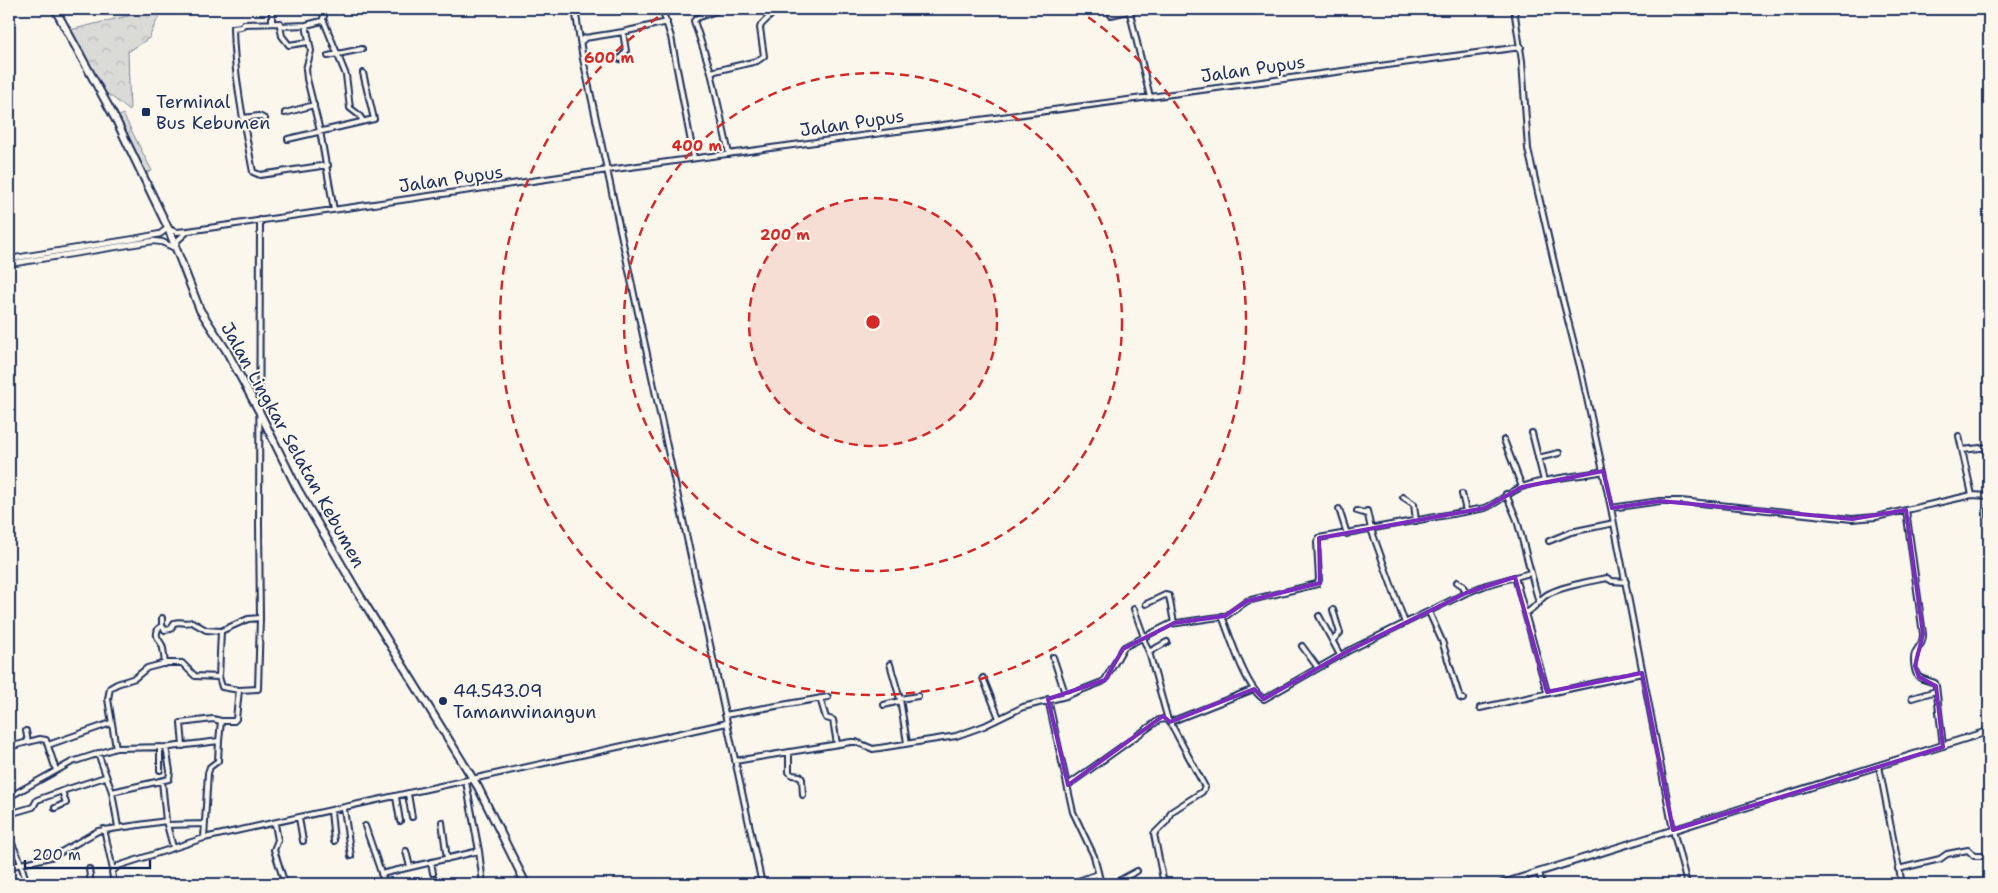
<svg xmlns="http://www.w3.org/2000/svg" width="1998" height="893" font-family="'Shantell Sans',sans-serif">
<defs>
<pattern id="grass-tufts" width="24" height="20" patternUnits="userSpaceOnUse" patternTransform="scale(1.25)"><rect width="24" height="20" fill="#dadad7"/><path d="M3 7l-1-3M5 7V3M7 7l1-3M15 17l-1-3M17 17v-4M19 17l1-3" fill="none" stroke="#babbbb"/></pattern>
<pattern id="forest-crowns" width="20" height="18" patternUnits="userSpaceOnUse" patternTransform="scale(1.25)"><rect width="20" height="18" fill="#dadad7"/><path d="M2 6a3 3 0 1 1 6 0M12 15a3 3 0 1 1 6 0" fill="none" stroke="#babbbb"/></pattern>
</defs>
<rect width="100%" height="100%" fill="#fbf7ec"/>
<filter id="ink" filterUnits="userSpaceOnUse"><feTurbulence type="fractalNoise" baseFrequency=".02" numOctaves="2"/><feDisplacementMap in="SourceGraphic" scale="10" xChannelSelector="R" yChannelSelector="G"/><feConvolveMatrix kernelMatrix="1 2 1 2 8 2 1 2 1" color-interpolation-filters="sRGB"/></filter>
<g filter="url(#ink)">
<path fill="url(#grass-tufts)" stroke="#7a849a" d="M 123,114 L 152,171 L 146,173 L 118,117 Z"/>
<path fill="url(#forest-crowns)" stroke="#7a849a" d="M 146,9 L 162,9 L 149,38 L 128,52 L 130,111 L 95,84 L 66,31 L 139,13 Z"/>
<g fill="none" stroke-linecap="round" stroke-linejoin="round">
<g stroke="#1b2f5e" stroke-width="8">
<path id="minor" d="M 575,9 L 583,59 L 762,884
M 662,9 L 671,37 L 694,158
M 721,9 L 697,18 L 694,21 L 711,72 L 729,154
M 1129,9 L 1150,97
M 1514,9 L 1522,61 L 1528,149 L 1562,297 L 1581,371 L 1611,508 L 1673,830 L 1687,884
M 1111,15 L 1129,11
M 323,19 L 346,75 L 350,108 L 359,115 L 363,121
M 272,22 L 272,9
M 280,23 L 244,24 L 241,27 L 233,28 C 234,76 244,125 253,172 L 260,175 L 328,165
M 306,25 L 311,51 L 306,69 L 307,79 L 320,131 L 334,210
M 309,42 L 289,45 L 282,36 L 280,26 L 306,25 L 322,21 L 324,16 L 322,9
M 581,42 L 585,38 L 623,32 L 667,22
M 328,56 L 362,49
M 620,59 L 626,51 L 623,32
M 711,72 L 757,61 L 764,56 L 760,28 L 761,25 L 773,13 L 771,9
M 285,113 L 314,105
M 243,118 L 259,116 L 265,119
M 288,139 L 374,119 L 363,73
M 169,229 L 176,232 L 188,231 L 608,170 L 1521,47
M 175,247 L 178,240 L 188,231
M 1532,433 L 1544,481
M 1959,436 L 1972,495
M 1504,440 L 1522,487
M 1962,450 L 1989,447
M 1538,458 L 1559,453
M 1462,494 L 1466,511
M 1506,494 L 1517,520 L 1539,603
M 1403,497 L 1414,504 L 1416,521
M 1989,507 L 1989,567
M 1611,508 L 1660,501 L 1681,501 L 1852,519 L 1876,517 L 1972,495 L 1989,496
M 1339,509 L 1347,534
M 1906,510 L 1923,634 C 1923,644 1919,645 1915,653 C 1913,658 1914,673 1919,677 C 1923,680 1930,681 1935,683 L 1936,686 L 1943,746
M 1357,511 L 1367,514
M 1367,511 L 1371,529 L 1405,623
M 1549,541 L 1571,532 L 1614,523
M 1515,577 L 1547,692
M 1457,582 L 1463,586 L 1466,593
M 1146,604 L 1165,595 L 1169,596 L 1174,623
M 1134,609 L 1144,637
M 1333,610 L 1340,633 L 1333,640
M 1429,612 L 1442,641 L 1460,698 L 1463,699
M 1526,613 C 1536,608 1540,597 1550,593 C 1567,585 1588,582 1607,578 L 1612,581 L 1626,582
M 1222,616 C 1230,636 1246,689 1264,699 L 1348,651 L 1466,593 L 1486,585 L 1530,573
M 1319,616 L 1340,655
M 162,618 L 162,626 L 165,630 L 171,629 L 174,623 C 180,621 185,624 192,622 L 206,630 L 221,631
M 162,626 L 158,629 C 155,637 158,638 162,645 C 164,650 164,658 165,664
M 1143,638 L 1149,652 L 1167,642
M 1302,646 L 1318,668
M 1149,652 L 1168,720
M 1053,657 L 1066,696
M 890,664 L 900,699 L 907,743
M 219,677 L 222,687 L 239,690
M 983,678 L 999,718
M 820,698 L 826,718 L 833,720 L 837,744
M 1912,698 L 1936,691
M 900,699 L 918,696
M 1048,699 L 1073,812 L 1094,856 L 1101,884
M 884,705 L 900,701
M 1480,708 L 1642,673
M 725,715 L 828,697
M 1170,722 L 1254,689
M 26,731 L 28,742 L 40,739 L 46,740 L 56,770
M 48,745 L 111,723
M 183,746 L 181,723 L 213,719 L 221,721
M 9,747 L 28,742
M 160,747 L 160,770
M 116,748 L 108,699 L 110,688 L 117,684 L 135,678 L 147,668 L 166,663 L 182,663 L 195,676 L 219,677 L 221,631 L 248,619 L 260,618
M 789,752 L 789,772 L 792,775 L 800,776 L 802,779 L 803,795
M 98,753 L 112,792 L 118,827
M 735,761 L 851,742 L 856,742 L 873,749 L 956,736 L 984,726 L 1023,707 L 1066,696 L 1102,682 L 1105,680 L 1124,647 L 1170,624 L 1226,616 L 1247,601 L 1317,584 L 1319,580 L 1317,542 L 1319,538 L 1485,508 C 1498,503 1509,492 1522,487 C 1548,477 1577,477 1603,471
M 1879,766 L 1902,884
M 162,781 L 166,821 L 173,847
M 466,782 L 479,851 L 483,884
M 1068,785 L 1159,720 L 1165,719 L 1170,722 L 1205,787 L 1202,792 L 1171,812 L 1167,821 L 1154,834 L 1164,884
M 9,788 L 11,796
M 112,792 L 169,779 L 170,771 L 166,747
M 408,794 L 412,817
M 9,797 L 72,762 L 116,748 L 170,747 L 219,741 L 221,721 L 234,721 L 236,719 L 239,690 L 258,689 L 260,618 L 259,526 L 260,220
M 396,797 L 400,821
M 55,808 L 66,803 L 62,791 L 105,777
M 344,809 L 351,856
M 331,811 L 334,841
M 9,814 L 33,807 L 37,800 L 62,791
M 299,818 L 303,841
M 442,822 L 447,859
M 275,824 L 278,840 L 274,850 L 285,884
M 167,825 L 205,824
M 365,826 L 385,884
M 104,829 L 113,870
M 9,838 L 19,858 L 27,884
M 204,838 L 208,773 L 210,767 L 218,761 L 219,741
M 406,851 L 410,867
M 431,862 L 433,873
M 9,867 L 54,856 L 98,831 L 166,821
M 89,869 L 91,884
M 1898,869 L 1940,859 L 1947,854 L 1968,850 L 1974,856 L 1985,856 L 1989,861
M 1539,872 L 1542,884
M 381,874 L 479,851
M 434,879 L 435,884
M 114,884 L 112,872 L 118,866 L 204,838 L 727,723
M 1070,884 L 1098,874
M 1113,884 L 1137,871"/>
</g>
<g stroke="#1b2f5e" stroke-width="8">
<path id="tertiary" d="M 9,259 L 134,239 L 160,234 L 168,228
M 9,264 L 153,241 L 162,242 L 175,248"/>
</g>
<g stroke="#1b2f5e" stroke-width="9">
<path id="secondary" d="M 1501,884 L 1989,731"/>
</g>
<g stroke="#1b2f5e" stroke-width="10">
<path id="trunk" d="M 55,9 L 117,122 L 168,228 L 200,310 L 226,350 L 259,411 L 297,488 L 357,591 L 478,787 L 526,884"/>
</g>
<use href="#minor" stroke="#fbf7ec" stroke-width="4"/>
<use href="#tertiary" stroke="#fbf7ec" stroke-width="4.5"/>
<use href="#secondary" stroke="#fbf7ec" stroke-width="5"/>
<use href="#trunk" stroke="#fbf7ec" stroke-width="6"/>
</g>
</g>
<path fill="none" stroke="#7b2cbf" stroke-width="4" stroke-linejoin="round" d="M 1603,471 L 1612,508 L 1660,501 L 1852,519 L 1906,510 L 1923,634 L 1915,666 L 1919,677 L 1936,686 L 1943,747 L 1673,830 L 1642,673 L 1547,692 L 1515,577 L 1466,593 L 1348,651 L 1264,699 L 1254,689 L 1170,722 L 1163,716 L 1068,785 L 1048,699 L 1105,680 L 1123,649 L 1174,623 L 1225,616 L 1247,601 L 1320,583 L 1319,538 L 1485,508 L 1522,487 Z"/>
<circle cx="873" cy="322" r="124" fill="#d62828" fill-opacity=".12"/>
<g fill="none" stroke="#d62828" stroke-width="2.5" stroke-dasharray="9 6">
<circle cx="873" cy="322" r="124"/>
<circle cx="873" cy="322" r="249"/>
<path d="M1076 9A373 373 0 1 1 670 9"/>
</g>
<g fill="#1b2f5e" stroke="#fbf7ec" stroke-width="2">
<rect x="141" y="107" width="10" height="10" rx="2.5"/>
<circle cx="443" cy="701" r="5"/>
</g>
<g text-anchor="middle" stroke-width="4" stroke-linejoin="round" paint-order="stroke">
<g font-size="18" fill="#1b2f5e" stroke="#fbf7ec">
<text transform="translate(1253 69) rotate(-8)" y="6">Jalan Pupus</text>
<text transform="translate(852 123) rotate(-8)" y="6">Jalan Pupus</text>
<text transform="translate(451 179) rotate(-8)" y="6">Jalan Pupus</text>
<text transform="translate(293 445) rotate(61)" y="6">Jalan Lingkar Selatan Kebumen</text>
</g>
<g font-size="18" fill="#1b2f5e" stroke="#fbf7ec" text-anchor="start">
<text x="156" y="108">Terminal<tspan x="156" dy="21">Bus Kebumen</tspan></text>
<text x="453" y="697">44.543.09<tspan x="453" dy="21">Tamanwinangun</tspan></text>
</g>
</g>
<circle cx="873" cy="322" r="8" fill="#d62828" stroke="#fbf7ec" stroke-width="2.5"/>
<g font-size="15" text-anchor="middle" font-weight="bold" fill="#d62828" stroke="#fbf7ec" stroke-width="4" stroke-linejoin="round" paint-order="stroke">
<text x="609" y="63">600 m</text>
<text x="697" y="151">400 m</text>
<text x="785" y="240">200 m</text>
</g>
<rect width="1998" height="893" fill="none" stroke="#fbf7ec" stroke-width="30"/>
<rect x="15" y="15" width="1968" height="863" fill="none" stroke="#1b2f5e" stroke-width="2" filter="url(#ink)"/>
<path d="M25 860v8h125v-8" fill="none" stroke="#1b2f5e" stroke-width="2.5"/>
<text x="32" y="860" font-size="15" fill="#1b2f5e" stroke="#fbf7ec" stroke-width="4" paint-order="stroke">200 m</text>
</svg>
